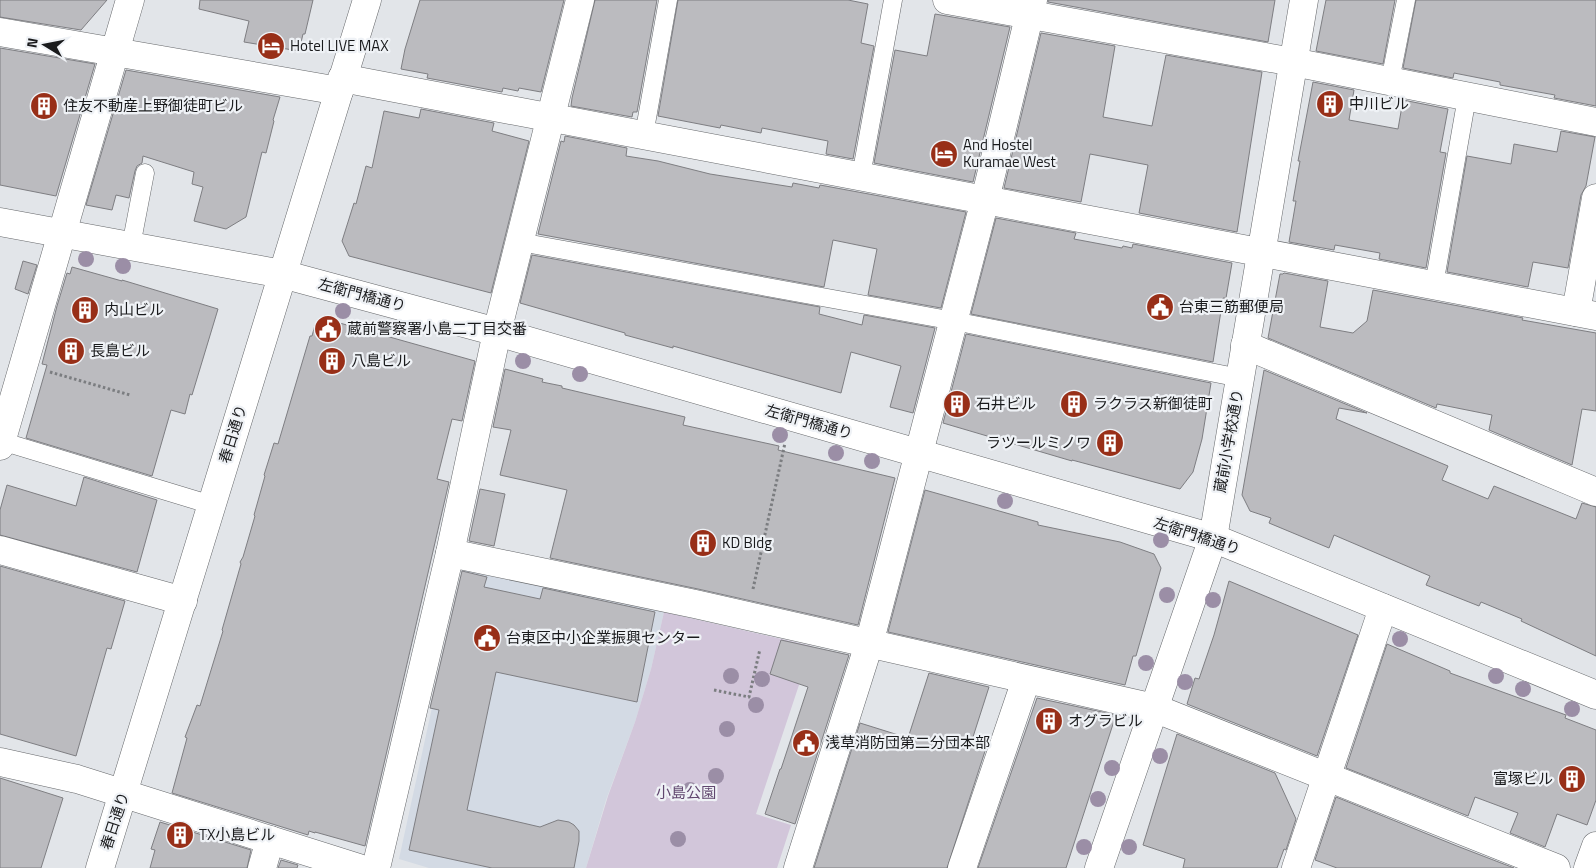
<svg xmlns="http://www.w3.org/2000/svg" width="1596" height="868" viewBox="0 0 1596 868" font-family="'Titillium Web','Noto Sans JP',sans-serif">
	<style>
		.built { fill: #d3dae4 }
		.green { fill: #d2c6da }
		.building { fill: #bbbbbf; stroke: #7e7e82 }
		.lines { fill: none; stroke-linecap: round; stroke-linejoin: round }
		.lane-casing { stroke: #66686b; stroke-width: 19 }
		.street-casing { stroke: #66686b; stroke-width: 29 }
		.secondary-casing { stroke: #66686b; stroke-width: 29 }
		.path { stroke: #7b7d80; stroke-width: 3; stroke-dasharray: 2.5 2.5; stroke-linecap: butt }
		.lane { stroke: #fff; stroke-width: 18 }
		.street { stroke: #fff; stroke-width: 28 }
		.secondary { stroke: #fff; stroke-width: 28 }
		.tree { fill: #9b8ea6 }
		.labels { text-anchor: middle; stroke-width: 4.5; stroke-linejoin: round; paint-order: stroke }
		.poi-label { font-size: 15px; fill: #191a1c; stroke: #eff2f6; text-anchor: start }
		.street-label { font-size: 15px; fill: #191a1c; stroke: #eff2f6 }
		.park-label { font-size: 15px; fill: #61476f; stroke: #eff2f6 }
	</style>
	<rect width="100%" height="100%" fill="#e2e5e9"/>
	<path class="built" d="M462,570L664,612L651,669L635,722L606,800L586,868H429L399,859Z"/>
	<path class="green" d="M664,612L812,646L756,814L791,825L777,868H586L608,796L635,722L651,669Z"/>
	<g class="building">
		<path d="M0,0H107L81,30L0,17Z"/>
		<path d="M200,0H313L305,34H303L299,51L244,42L249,21L199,9Z"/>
		<path d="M420,0H564L541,92L519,88L518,91L503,88L502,92L427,78L428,74L401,69L405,49Z"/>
		<path d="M595,0H657L637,112H633L632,117L571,106L572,98Z"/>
		<path d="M678,0H848L868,4L861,43L874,46L853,159L826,154L828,141L762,128L761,133L721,125L720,128L658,116Z"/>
		<path d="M1048,0H1275L1268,42L1048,2Z"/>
		<path d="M1326,0H1395L1383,64L1316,51Z"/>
		<path d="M1416,0H1596V106L1554,98L1555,95L1500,85V82L1454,73L1453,78L1403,68Z"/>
		<path d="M935,14L1010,27L973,182L874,163L895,50L927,56Z"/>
		<path d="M1041,33L1115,46L1103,117L1152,126L1166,55L1262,72L1237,232L1139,213L1148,165L1090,154L1081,202L1004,188Z"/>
		<path d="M0,48L95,64L56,196L0,185Z"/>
		<path d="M126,70L280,97L273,120L274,121L266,153L262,152L246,217L226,229L194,221L203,187L192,184L194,172L143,156L142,163L137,166L135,171L129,198L116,195L112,210L86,205Z"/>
		<path d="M1313,82L1354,90L1349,120L1398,129L1403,100L1448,109L1440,152L1446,153L1426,268L1379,259L1380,253L1335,245L1334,250L1289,242L1296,201H1293L1300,161H1298Z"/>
		<path d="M421,109L494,123L492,131L529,141L491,293L349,256L342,241L354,203L356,204L366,166L372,168L384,111L419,118Z"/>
		<path d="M1561,131L1595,137L1586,186L1581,195L1568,268L1533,262L1528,287L1447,272L1467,156L1511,164L1514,144L1557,152Z"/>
		<path d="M565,136L627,148L626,156L658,161L710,174L792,187L793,183L819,188L820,185L966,212L941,308L868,295L877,249L833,240L824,287L538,234L561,141L564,142Z"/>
		<path d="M996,218L1076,233L1074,239L1122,248L1123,246L1132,248L1133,244L1232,263L1226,298H1223L1213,362L971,314Z"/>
		<path d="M532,255L820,307L819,314L862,325L864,315L935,328L913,413L890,407L901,366L851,352L841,393L673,346V348L625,335V333L520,303Z"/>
		<path d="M23,261L37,265L28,294L15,289Z"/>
		<path d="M72,267L122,281V280L218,309L192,395L190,394L185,414L171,410L152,476L26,438L47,365L42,364L57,306L67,273L70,274Z"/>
		<path d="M1284,273L1328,281L1320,327L1353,333L1367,321L1373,290L1523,318L1522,320L1596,333V411L1582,409L1572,465L1489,430L1492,415L1437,404L1436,408L1268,338L1280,274H1283Z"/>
		<path d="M329,320L475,361L462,421L452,419L437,479L449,482L365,846L315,832V833L309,831L308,835L172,793L187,738L185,737L197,705L200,706L223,631L222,630L241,564L240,562L243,557L255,516L254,515L265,476L264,475L274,443L278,444L310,336H312L315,325Z"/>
		<path d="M966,334L1211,383L1202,439L1193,472L1180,489L1072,460V461L943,423Z"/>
		<path d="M505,369L543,379L542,382L562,386V388L685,417L683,425L779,446L778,450L895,478L858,625L698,589L550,558L567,490L500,475L511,430L493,427Z"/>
		<path d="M1264,370L1367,413L1339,408L1336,419L1448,466L1442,480L1488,499L1494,486L1576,519L1582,503L1596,507V656L1521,621L1522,619L1481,602L1479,606L1426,585L1430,576L1334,535L1329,548L1269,523L1271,518L1250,511L1242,495Z"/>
		<path d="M84,477L157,500L137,572L0,535V510L7,485L76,506Z"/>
		<path d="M480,489L505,494L494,546L469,541Z"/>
		<path d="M925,490L1038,522V525L1120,542L1154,554L1161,568L1136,656H1133L1125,685L888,632Z"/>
		<path d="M0,566L125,601L111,649L107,648L76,756L0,734Z"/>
		<path d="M462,571L487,577L484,587L540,599L543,588L655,612L637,702L496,672L467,810L540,827L558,820L569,822L574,825L579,831V841L574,868H492L409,850L439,710L430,708Z"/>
		<path d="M1229,581L1358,635L1317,756L1187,704L1195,678L1199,679L1214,635Z"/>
		<path d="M781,640L849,655L795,824L765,814L780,769H781L808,687L770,674Z"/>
		<path d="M1387,644L1450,671V673L1566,715L1565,718L1596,730V800L1587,825L1557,814L1545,847L1510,833L1518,813L1475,797L1468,816L1346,768Z"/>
		<path d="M929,673L989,687L972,740L987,745L947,868H814L860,723L908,738Z"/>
		<path d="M1037,698L1116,715L1066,868H978Z"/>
		<path d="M1177,734L1275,773L1296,819L1286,850L1284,849L1277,868H1183L1185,859L1143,845Z"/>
		<path d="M0,778L63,798L41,868H0Z"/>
		<path d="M1336,797L1457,846L1514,868H1337L1315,860Z"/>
		<path d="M160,822L251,850L247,868H150L155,850L151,849Z"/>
		<path d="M281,860L298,865L297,868H278Z"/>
	</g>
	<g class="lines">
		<g class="lane-casing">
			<g id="lane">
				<path d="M1390,81L1406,0"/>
				<path d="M644,135L668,0"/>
				<path d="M861,176L893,0"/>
				<path d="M520,242L954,321L1240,378"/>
				<path d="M131,246L145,173"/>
				<path d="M1434,285L1467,97"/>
				<path d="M1,441L212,505"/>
			</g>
		</g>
		<g class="street-casing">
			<g id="street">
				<path d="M947,0L1293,62L1596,122"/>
				<path d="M0,32L339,91"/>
				<path d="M342,78L1596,316"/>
				<path d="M1576,312L1596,198"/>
				<path d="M1245,345L1596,492"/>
				<path d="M0,446L130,0"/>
				<path d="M0,550L183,601"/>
				<path d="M450,553L695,604L1154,708L1556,868"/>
				<path d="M0,762L77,779L359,868"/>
				<path d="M262,868L270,840"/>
				<path d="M376,868L450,553L497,332L580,0"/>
				<path d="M798,868L869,644L985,200L1033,0"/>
				<path d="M962,868L1026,680"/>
				<path d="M1296,868L1383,608"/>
				<path d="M1588,868L1596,846"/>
			</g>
		</g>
		<g class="secondary-casing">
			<g id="secondary">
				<path d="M0,222L282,274L497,332L1213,538L1596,695"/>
				<path d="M100,868L367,0"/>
				<path d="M1099,868L1213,538L1304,0"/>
			</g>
		</g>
		<g class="path">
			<path d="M50,372L130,395"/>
			<path d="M753,589L785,443"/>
			<path d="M714,690L749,697L760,649"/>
		</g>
		<use href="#lane" class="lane"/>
		<use href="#street" class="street"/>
		<use href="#secondary" class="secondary"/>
	</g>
	<g class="tree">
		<circle cx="86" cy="259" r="8"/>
		<circle cx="123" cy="266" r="8"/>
		<circle cx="343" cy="311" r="8"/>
		<circle cx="523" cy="361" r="8"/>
		<circle cx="580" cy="374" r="8"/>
		<circle cx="780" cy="435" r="8"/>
		<circle cx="836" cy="453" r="8"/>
		<circle cx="872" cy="461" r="8"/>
		<circle cx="1005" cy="501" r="8"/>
		<circle cx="1161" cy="540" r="8"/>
		<circle cx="1167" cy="595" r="8"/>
		<circle cx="1213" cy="600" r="8"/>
		<circle cx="1400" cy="639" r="8"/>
		<circle cx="1146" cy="663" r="8"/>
		<circle cx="731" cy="676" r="8"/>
		<circle cx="1496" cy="676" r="8"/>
		<circle cx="762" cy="679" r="8"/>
		<circle cx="1185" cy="682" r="8"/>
		<circle cx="1523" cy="689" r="8"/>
		<circle cx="756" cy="705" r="8"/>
		<circle cx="1572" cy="709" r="8"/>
		<circle cx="727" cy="729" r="8"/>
		<circle cx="1160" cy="756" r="8"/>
		<circle cx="1112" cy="768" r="8"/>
		<circle cx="716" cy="776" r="8"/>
		<circle cx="690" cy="790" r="8"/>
		<circle cx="1098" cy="799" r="8"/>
		<circle cx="678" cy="839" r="8"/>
		<circle cx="1084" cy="847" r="8"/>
		<circle cx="1129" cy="847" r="8"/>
	</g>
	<defs>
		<g id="hotel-disc" transform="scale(1.4375)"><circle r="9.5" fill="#982f18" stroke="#eff2f6"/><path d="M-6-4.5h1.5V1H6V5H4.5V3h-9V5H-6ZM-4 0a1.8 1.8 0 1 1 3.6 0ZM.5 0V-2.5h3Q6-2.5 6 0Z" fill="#fff"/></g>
		<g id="building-disc" transform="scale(1.4375)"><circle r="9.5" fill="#982f18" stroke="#eff2f6"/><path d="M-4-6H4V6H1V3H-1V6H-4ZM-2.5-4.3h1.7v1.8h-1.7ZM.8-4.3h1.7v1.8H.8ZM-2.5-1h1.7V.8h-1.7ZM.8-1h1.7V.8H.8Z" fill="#fff"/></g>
		<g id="civic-disc" transform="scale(1.4375)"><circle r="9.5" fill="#982f18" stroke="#eff2f6"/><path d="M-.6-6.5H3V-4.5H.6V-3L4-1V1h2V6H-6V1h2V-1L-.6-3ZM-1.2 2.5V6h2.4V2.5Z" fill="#fff"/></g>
	</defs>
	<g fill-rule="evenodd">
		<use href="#hotel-disc" x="271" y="46"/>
		<use href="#building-disc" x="1330" y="104"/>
		<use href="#building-disc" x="44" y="106"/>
		<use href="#hotel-disc" x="944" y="154"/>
		<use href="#civic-disc" x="1160" y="307"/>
		<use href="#building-disc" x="85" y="310"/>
		<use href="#civic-disc" x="328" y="329"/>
		<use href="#building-disc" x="71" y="351"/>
		<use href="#building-disc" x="332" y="361"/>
		<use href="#building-disc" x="957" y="404"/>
		<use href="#building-disc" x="1074" y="404"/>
		<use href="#building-disc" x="1110" y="443"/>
		<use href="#building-disc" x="703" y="543"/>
		<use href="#civic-disc" x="487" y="638"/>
		<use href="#building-disc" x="1049" y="721"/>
		<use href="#civic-disc" x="806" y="743"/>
		<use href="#building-disc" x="1572" y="779"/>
		<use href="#building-disc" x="180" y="835"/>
	</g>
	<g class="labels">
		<g class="poi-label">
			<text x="290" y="51">Hotel LIVE MAX</text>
			<text x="1349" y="109">中川ビル</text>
			<text x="63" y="111">住友不動産上野御徒町ビル</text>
			<text x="963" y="150">And Hostel<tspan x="963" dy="17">Kuramae West</tspan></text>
			<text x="1179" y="312">台東三筋郵便局</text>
			<text x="104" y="315">内山ビル</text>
			<text x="347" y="334">蔵前警察署小島二丁目交番</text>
			<text x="90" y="356">長島ビル</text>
			<text x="351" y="366">八島ビル</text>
			<text x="976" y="409">石井ビル</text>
			<text x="1093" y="409">ラクラス新御徒町</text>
			<text x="1091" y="448" text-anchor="end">ラツールミノワ</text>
			<text x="722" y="548">KD Bldg</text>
			<text x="506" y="643">台東区中小企業振興センター</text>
			<text x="1068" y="726">オグラビル</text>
			<text x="825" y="748">浅草消防団第二分団本部</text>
			<text x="1553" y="784" text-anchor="end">富塚ビル</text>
			<text x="199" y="840">TX小島ビル</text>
		</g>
		<g class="street-label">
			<text transform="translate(362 295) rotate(15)" y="5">左衛門橋通り</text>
			<text transform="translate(809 422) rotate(16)" y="5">左衛門橋通り</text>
			<text transform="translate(233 434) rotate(-73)" y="5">春日通り</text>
			<text transform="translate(1229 441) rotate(-80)" y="5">蔵前小学校通り</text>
			<text transform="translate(1197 536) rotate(18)" y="5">左衛門橋通り</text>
			<text transform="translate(115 821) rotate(-72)" y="5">春日通り</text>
		</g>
		<g class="park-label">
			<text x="686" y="798">小島公園</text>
		</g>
	</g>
	<g transform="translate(45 45) rotate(280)" stroke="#eff2f6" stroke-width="4" paint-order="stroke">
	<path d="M0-4L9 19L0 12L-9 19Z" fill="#191a1c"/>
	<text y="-8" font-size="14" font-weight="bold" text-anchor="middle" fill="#191a1c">N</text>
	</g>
</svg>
